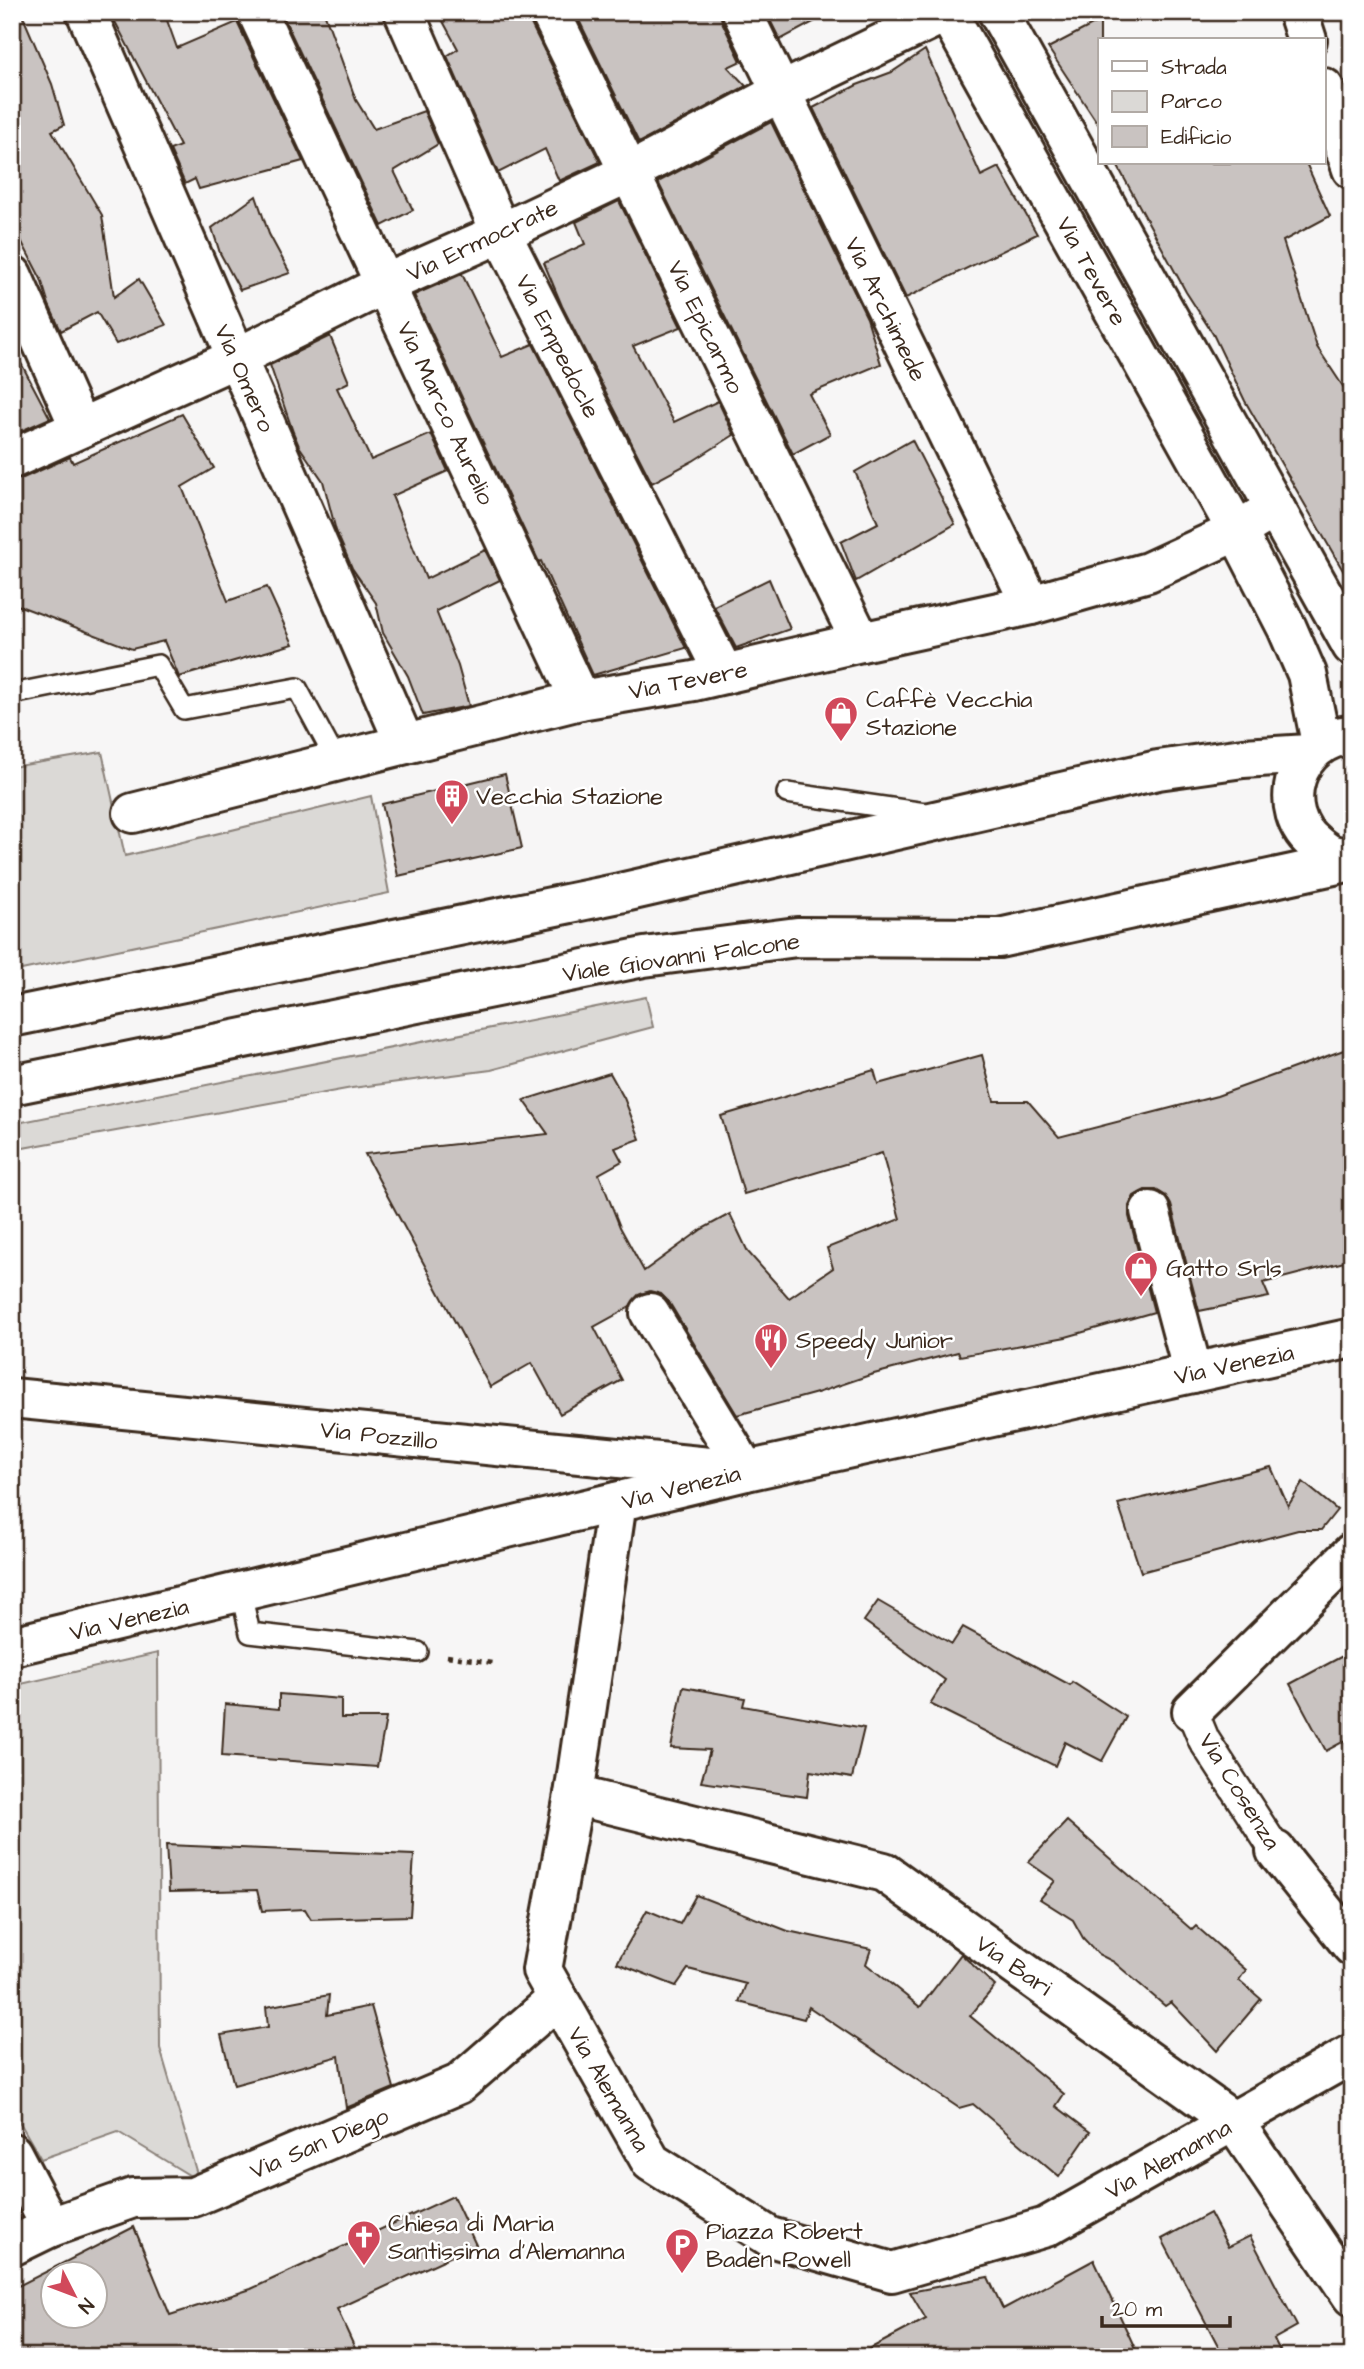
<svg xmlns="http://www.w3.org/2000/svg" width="1364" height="2369" viewBox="0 0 1364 2369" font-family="'Architects Daughter',sans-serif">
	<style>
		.green { fill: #dbd9d6; stroke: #8b827a; stroke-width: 2 }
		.building { fill: #c9c3c1; stroke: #3b2a1e; stroke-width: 2; fill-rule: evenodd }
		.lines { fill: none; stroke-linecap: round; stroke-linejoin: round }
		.service-casing { stroke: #3b2a1e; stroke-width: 24 }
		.pedestrian-casing { stroke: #3b2a1e; stroke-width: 35 }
		.minor-casing { stroke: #3b2a1e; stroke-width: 44 }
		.tertiary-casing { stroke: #3b2a1e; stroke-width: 44 }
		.primary-casing { stroke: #3b2a1e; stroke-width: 44 }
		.path { stroke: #3b2a1e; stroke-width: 4.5; stroke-dasharray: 5 5; stroke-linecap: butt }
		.service { stroke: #fff; stroke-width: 19 }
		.pedestrian { stroke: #fff; stroke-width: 30 }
		.minor { stroke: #fff; stroke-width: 38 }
		.tertiary { stroke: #fff; stroke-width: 38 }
		.primary { stroke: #fff; stroke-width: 38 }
		.labels { text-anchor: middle; stroke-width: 5; stroke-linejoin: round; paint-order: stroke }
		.street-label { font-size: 24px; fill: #3b2a1e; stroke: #fff }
		.poi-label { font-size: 24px; fill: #3b2a1e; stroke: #fff; text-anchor: start }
	</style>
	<rect width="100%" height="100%" fill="#f7f6f6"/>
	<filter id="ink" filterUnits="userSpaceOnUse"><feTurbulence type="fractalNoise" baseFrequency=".0143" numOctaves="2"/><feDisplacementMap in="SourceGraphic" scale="14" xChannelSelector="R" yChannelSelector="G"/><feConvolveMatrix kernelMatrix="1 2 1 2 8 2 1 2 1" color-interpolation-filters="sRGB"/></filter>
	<g filter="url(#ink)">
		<g class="green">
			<path d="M102,752L125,856L371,796L389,893L12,972V767Z"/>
			<path d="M646,997L653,1027L491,1070L352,1088L12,1150V1124Z"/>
			<path d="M158,1653L160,2048L199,2181L118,2132L41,2159L12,2109V1686Z"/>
		</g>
		<g class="building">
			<path d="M12,12H21L52,84L64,125L52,131L102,215L114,297L139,279L166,325L116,344L97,312L61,331L49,305L41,279L12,223Z"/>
			<path d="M110,12H164L177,48L237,22L303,161L199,189L195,179L185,184L170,150L180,146Z"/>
			<path d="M281,12H324L356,100L374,129L424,111L438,144L394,171L413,210L382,226Z"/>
			<path d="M438,12H528L530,22L600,162L559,181L545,149L498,173L447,56L458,49Z"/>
			<path d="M575,12H720L722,22L741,61L728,67L746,86L639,143Z"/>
			<path d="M766,12H832L780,40Z"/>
			<path d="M1100,21V127L1048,48Z"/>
			<path d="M925,50L981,176L999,167L1037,234L906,298L813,108L857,85L892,72Z"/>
			<path d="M771,122L867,318L881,364L809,394L830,434L793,454L658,182Z"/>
			<path d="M1116,163H1306L1330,216L1283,241L1317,347L1352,400V586L1245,401L1213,334L1186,292Z"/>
			<path d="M256,196L269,234L290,273L240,290L220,253L212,228Z"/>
			<path d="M619,201L681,327L633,346L674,422L718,401L734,435L693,461L652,483L562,306L544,263L585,244L576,222Z"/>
			<path d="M462,274L502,357L533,344L686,648L593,675L541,561L539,562L414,295Z"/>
			<path d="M330,336L349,382L337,388L371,460L431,434L448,471L392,496L426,579L485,550L500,580L436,611L458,666L469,706L423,715L408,676L383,633L376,603L352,568L336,531L323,481L299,446L293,432L270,365Z"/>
			<path d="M12,346L50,418L12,435Z"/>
			<path d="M182,414L214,468L182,487L228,601L267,587L293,644L179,677L164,641L132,649L12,603V480L21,479L70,457L73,463Z"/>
			<path d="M912,440L955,524L856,581L841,542L878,523L855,472Z"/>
			<path d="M769,579L790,629L736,648L714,606Z"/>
			<path d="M505,774L522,848L398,876L382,804Z"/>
			<path d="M1352,1047V1260L1263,1283L1269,1297L1199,1311L1171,1205L1166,1196L1156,1190H1145L1134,1196L1129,1206V1216L1154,1312L1066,1337L960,1356L958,1352L870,1375L817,1393L737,1415L669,1302L661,1294L650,1291L638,1295L630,1307L594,1327L622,1380L560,1414L532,1363L490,1387L365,1154L548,1134L524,1100L610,1073L624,1098L640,1139L615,1148L622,1161L599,1174L620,1227L644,1271L702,1229L730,1214L748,1252L789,1298L833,1268L827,1248L900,1219L882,1153L744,1194L721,1116L874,1070L878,1084L982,1055L994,1101H1028L1059,1137L1217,1096Z"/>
			<path d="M1271,1467L1288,1506L1303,1482L1337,1510L1321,1530H1298L1141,1572L1118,1504Z"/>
			<path d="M878,1601L952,1644L963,1627L1070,1685L1072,1682L1126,1717L1102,1761L1065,1742L1055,1766L930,1704L945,1680L864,1621Z"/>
			<path d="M1352,1651V1737L1326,1751L1290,1684Z"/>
			<path d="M683,1687L745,1698L743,1706L864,1728L852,1778L810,1771L807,1797L701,1782L710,1750L671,1748Z"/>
			<path d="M279,1694L341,1699V1718H386L377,1767L222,1756L225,1704L279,1709Z"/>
			<path d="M1067,1821L1192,1930L1196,1926L1246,1970L1239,1980L1261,1999L1217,2051L1171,2002L1165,2006L1114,1962L1098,1954L1083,1938L1073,1920L1040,1899L1055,1881L1028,1862Z"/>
			<path d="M166,1845L414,1855L410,1916L311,1919L305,1909L262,1911L257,1890L169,1892Z"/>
			<path d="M696,1895L788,1931L871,1949L866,1964L920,2007L961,1954L995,1986L970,2016L1064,2094L1056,2106L1090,2132L1059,2177L973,2104L959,2108L809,2007L804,2019L739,2002L746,1984L688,1969L676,1986L617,1963L647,1910L680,1924Z"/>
			<path d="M329,1995L327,2015L371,2006L394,2088L346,2108L339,2056L234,2085L221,2035L268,2027L266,2007Z"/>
			<path d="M453,2196L476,2245L337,2309L359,2357H12V2289L134,2227L170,2315L251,2289ZM52,2274H94V2316H52Z"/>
			<path d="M1210,2213L1228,2247L1250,2236L1297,2326L1274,2339L1283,2357H1224L1162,2239Z"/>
			<path d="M1094,2260L1139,2357H854L926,2319L910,2292L988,2277L1003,2309Z"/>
		</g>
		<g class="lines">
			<g class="service-casing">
				<g id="service">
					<path d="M12,694L158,665L184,709L297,688L337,762"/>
					<path d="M787,793L925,813"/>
					<path d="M241,1593L250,1633L418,1652"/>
				</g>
			</g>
			<g class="pedestrian-casing">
				<path id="pedestrian" d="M1192,1711L1204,1740L1276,1851"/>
			</g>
			<g class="minor-casing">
				<g id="minor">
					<path d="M86,12L405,744"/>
					<path d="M257,12L580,700"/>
					<path d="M404,12L501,233L724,674"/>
					<path d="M550,12L861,642"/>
					<path d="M742,12L1031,605"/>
					<path d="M1298,12L1307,40"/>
					<path d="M1324,88L1352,169"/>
					<path d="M12,275L80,428"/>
					<path d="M12,459L236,358L385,284L501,233L630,172L781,92L947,12"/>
					<path d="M133,813L580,700L694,681L861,642L1031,605L1148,572L1237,531L1275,508"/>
					<path d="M1150,1211L1193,1373"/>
					<path d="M650,1313L746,1471"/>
					<path d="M12,1398L740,1470"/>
					<path d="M617,1502L574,1795L542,1970L651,2162L770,2237L892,2272L1046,2227L1352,2054"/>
					<path d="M1192,1711L1352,1553"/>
					<path d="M574,1795L884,1872L1234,2122L1352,2296"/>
					<path d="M1276,1851L1352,1946"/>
					<path d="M12,2153L51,2227"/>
					<path d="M12,2246L51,2227L133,2198L193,2197L459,2084L558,1998"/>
				</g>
			</g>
			<g class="tertiary-casing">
				<g id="tertiary">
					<path d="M947,12L1237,531L1287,628L1307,674L1321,743"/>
					<path d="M998,12L1352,646"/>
					<path d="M1352,735C1295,737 1272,811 1317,845C1321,848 1326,852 1330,854C1337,857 1345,857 1352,858"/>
					<path d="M12,1017L620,893L1158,770L1243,758L1309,754"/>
					<path d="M12,1085L644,957L797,937L999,938L1352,861"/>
				</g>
			</g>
			<g class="primary-casing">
				<path id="primary" d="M12,1646L746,1471L1352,1338"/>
			</g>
			<path class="path" d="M447,1656L492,1663"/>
			<use href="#service" class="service"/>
			<use href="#pedestrian" class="pedestrian"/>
			<use href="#minor" class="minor"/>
			<use href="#tertiary" class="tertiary"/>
			<use href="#primary" class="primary"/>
		</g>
	</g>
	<defs>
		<g id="shop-pin" transform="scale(1.75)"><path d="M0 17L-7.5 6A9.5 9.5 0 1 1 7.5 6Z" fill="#d1495b" stroke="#fff"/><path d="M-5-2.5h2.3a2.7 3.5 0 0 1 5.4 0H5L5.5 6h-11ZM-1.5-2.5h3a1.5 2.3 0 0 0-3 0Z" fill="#fff"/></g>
		<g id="building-pin" transform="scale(1.75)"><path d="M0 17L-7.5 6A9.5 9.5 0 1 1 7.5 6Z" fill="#d1495b" stroke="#fff"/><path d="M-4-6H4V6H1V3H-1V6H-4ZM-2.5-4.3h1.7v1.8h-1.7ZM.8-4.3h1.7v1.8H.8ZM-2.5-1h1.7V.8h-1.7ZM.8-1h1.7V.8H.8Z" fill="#fff"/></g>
		<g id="restaurant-pin" transform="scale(1.75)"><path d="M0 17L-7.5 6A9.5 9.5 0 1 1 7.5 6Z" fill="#d1495b" stroke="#fff"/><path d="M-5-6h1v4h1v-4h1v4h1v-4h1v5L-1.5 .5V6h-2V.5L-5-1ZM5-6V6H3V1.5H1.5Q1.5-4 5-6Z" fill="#fff"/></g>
		<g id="church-pin" transform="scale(1.75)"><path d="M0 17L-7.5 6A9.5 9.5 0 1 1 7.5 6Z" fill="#d1495b" stroke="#fff"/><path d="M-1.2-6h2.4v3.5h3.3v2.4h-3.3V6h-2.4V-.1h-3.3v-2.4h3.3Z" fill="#fff"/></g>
		<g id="parking-pin" transform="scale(1.75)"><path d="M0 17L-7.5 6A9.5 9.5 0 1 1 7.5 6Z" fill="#d1495b" stroke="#fff"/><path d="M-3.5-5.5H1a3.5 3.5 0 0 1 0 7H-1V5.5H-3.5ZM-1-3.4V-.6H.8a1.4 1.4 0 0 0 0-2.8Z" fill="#fff"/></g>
	</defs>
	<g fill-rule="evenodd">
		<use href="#shop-pin" x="841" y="713"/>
		<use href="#building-pin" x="452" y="796"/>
		<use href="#shop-pin" x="1141" y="1268"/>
		<use href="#restaurant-pin" x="771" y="1340"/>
		<use href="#church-pin" x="364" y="2237"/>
		<use href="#parking-pin" x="682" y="2245"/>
	</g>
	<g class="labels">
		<g class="street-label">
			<text transform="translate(482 240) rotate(-25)" y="8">Via Ermocrate</text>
			<text transform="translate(1092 271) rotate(61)" y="8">Via Tevere</text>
			<text transform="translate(886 309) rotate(64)" y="8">Via Archimede</text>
			<text transform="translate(706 327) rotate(64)" y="8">Via Epicarmo</text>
			<text transform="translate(558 346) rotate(63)" y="8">Via Empedocle</text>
			<text transform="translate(245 378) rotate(66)" y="8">Via Omero</text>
			<text transform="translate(446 413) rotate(65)" y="8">Via Marco Aurelio</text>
			<text transform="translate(688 680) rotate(-11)" y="8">Via Tevere</text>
			<text transform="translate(681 957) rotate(-8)" y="8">Viale Giovanni Falcone</text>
			<text transform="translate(1234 1364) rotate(-12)" y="8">Via Venezia</text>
			<text transform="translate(379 1435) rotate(6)" y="8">Via Pozzillo</text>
			<text transform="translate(681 1487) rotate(-14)" y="8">Via Venezia</text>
			<text transform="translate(129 1619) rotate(-13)" y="8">Via Venezia</text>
			<text transform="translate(1240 1791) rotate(58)" y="8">Via Cosenza</text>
			<text transform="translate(1014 1965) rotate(35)" y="8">Via Bari</text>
			<text transform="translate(609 2089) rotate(60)" y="8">Via Alemanna</text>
			<text transform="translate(319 2143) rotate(-23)" y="8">Via San Diego</text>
			<text transform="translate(1168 2159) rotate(-29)" y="8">Via Alemanna</text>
		</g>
		<g class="poi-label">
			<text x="866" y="707">Caffè Vecchia<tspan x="866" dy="28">Stazione</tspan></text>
			<text x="476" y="804">Vecchia Stazione</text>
			<text x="1166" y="1276">Gatto Srls</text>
			<text x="796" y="1348">Speedy Junior</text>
			<text x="388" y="2231">Chiesa di Maria<tspan x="388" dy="28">Santissima d'Alemanna</tspan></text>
			<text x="706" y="2239">Piazza Robert<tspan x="706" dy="28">Baden Powell</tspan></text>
		</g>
	</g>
	<rect width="1364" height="2369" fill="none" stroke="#fff" stroke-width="42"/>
	<rect x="21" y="21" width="1322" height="2327" fill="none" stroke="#3b2a1e" stroke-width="2.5" filter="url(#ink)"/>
	<rect x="1098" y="38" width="228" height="126" fill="#ffffff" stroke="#b1aaa5" stroke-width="2"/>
	<rect x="1112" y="61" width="35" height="10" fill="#ffffff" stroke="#b1aaa5" stroke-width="2"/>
	<text x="1161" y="74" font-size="21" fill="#3b2a1e">Strada</text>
	<rect x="1112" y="91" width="35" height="21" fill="#dbd9d6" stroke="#b1aaa5" stroke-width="2"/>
	<text x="1161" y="108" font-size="21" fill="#3b2a1e">Parco</text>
	<rect x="1112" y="126" width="35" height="21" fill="#c9c3c1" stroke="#b1aaa5" stroke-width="2"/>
	<text x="1161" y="144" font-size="21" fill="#3b2a1e">Edificio</text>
	<g transform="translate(74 2295) rotate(132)"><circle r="33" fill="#ffffff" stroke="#b1aaa5" stroke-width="2"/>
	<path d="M0-5L12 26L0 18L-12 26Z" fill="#d1495b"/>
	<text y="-10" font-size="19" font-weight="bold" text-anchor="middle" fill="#3b2a1e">N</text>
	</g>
	<path d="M1102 2316v10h128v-10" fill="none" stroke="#3b2a1e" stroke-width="3.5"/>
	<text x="1112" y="2316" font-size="21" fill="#3b2a1e" stroke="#ffffff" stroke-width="5" paint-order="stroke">20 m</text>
</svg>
